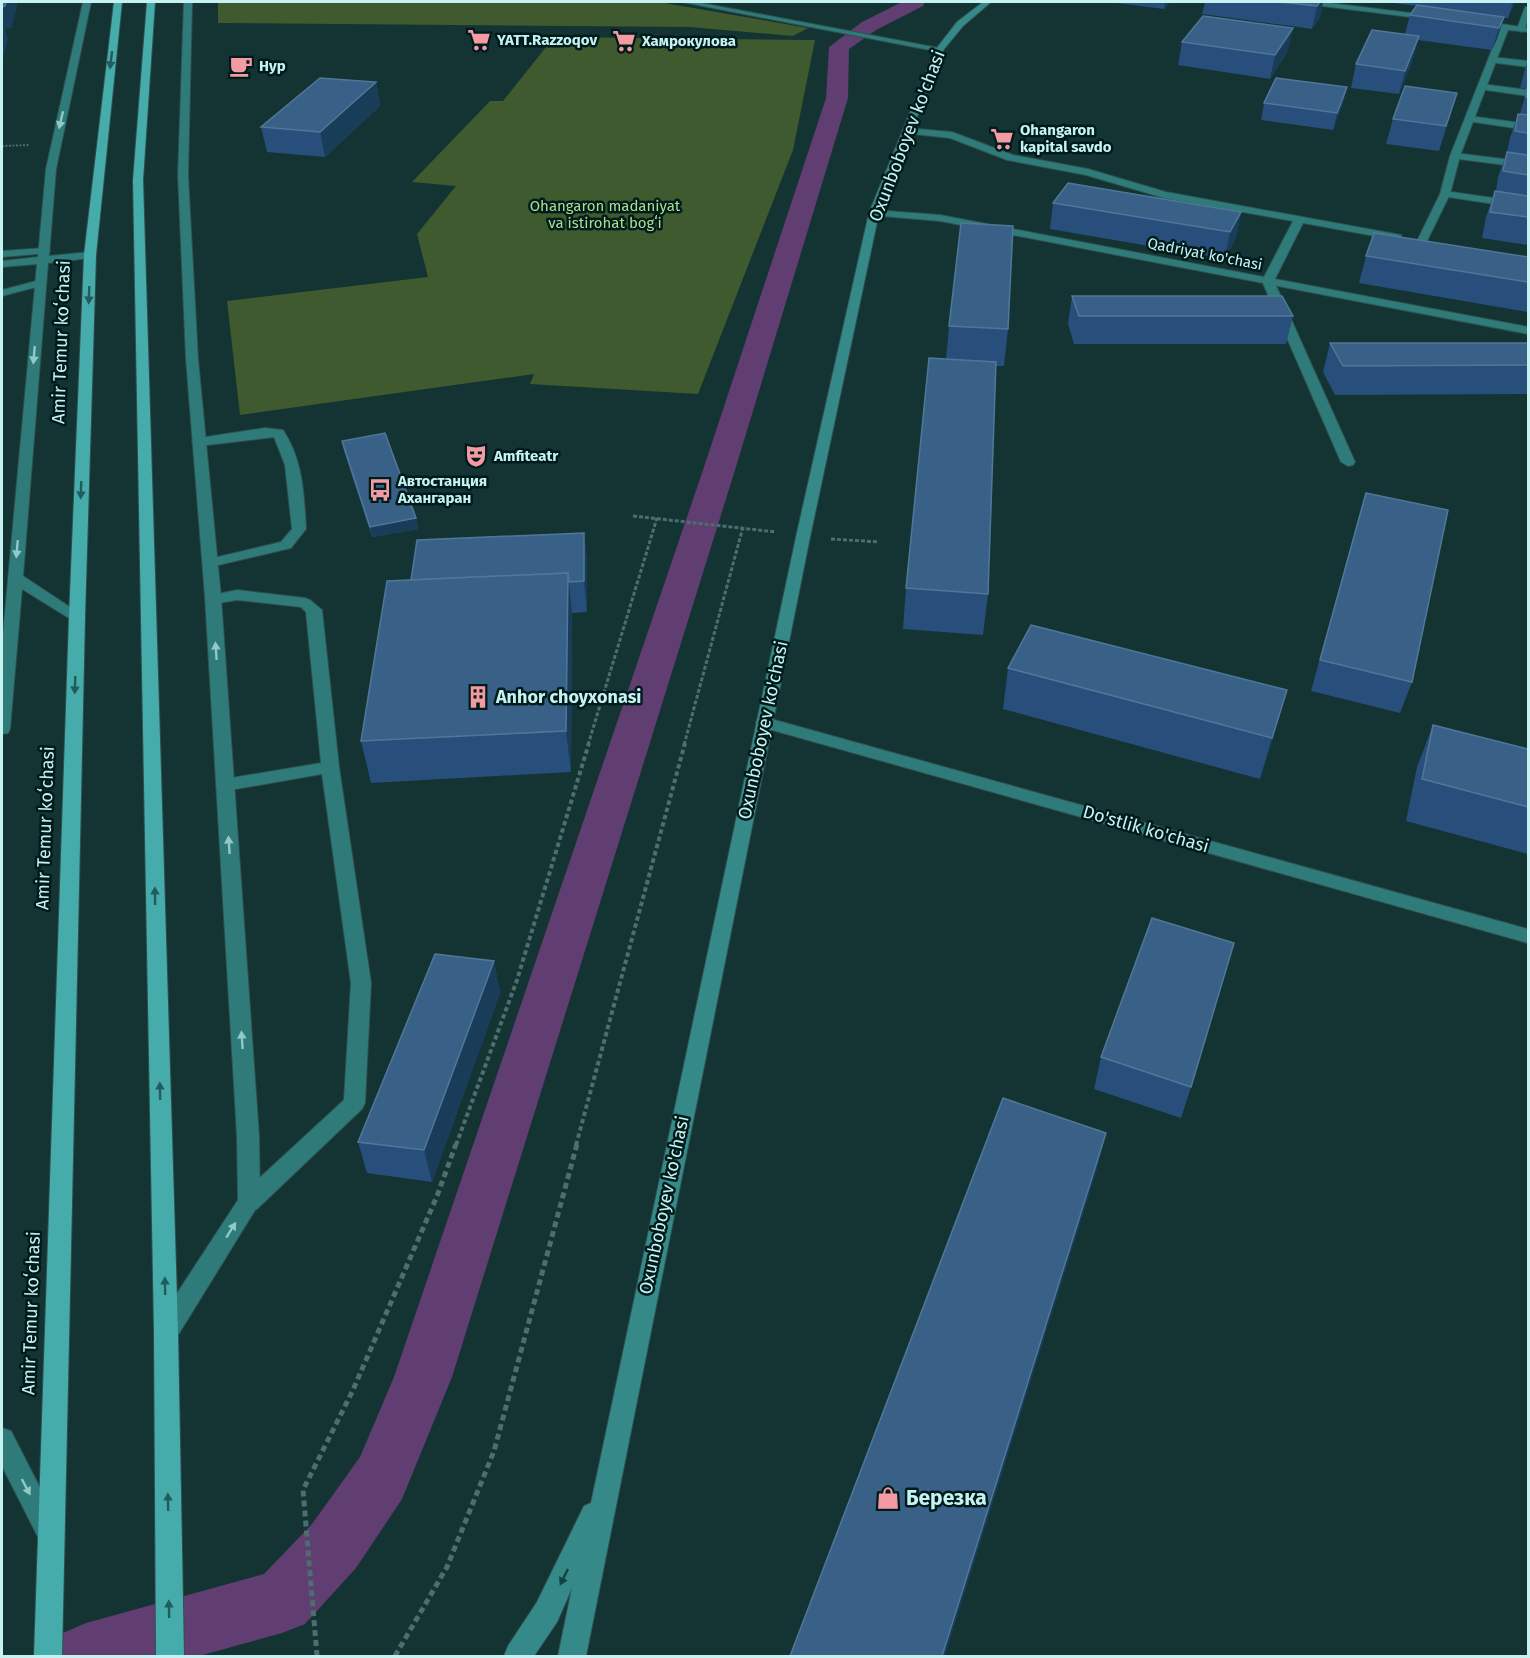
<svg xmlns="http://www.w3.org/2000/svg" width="1530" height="1658" viewBox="0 0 1530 1658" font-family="'Fira Sans',sans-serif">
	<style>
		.green { fill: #3f5a2e }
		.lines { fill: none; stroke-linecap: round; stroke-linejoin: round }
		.canal { fill: #613e71; fill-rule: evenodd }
		.lane-casing { stroke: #304f4f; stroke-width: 2 }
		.street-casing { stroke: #304f4f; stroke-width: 2 }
		.secondary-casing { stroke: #304f4f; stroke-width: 2 }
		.highway-casing { stroke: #304f4f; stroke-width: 2 }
		.path-far3 { stroke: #4b6f6e; stroke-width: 2; stroke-dasharray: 2 1.5; stroke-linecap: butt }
		.path-far2 { stroke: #4b6f6e; stroke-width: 3; stroke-dasharray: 4 2; stroke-linecap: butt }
		.path-far1 { stroke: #4b6f6e; stroke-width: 4; stroke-dasharray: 4.5 3; stroke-linecap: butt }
		.path { stroke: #4b6f6e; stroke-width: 5; stroke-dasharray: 6 4; stroke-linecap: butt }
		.lane { fill: #2e7b7a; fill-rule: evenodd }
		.street { fill: #2e7b7a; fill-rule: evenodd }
		.secondary { fill: #358a89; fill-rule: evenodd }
		.highway { fill: #46acab; fill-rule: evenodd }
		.wall { fill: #284f7b }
		.shaded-wall { fill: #193d59 }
		.building { fill: #396188; stroke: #4f7898; stroke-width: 1.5 }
		.oneway { fill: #205c5c }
		.oneway2 { fill: #91c9c8 }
		.oneway3 { fill: #134242 }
		.labels { text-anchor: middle; stroke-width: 5; stroke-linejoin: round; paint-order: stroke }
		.far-poi-label { font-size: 15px; font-weight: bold; fill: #c6f3f2; stroke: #001b1b; text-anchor: start }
		.far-park-label { font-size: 15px; fill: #acdf8d; stroke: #001b1b }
		.far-street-label { font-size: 15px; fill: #c6f3f2; stroke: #001b1b }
		.street-label { font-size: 18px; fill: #c6f3f2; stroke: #001b1b }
		.poi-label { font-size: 18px; font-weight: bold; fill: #c6f3f2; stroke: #001b1b; text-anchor: start }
		.near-poi-label { font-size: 21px; font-weight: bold; fill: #c6f3f2; stroke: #001b1b; text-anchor: start }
	</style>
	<rect width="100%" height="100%" fill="#143333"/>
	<g class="green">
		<path d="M218,2H659L808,28L793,36L690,27L218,23Z"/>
		<path d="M554,37L815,40L793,150L698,394L530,384L534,374L240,415L227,301L428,277L417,234L456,186L412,182L490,101H503Z"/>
	</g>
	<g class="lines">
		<path class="canal" d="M902,2H925L923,6L876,30L849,49L848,98L735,470L452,1377L402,1499L356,1568L305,1624L282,1633L199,1656H54L63,1633L86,1623L264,1574L312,1524L360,1457L394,1377L703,470L826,98L829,47L862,22Z"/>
		<g class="lane-casing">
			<g id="lane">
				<path d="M1525,7H1528V19L1525,29L1521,32L1517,29Z"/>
				<path d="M1492,57L1528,61V67L1489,62V58Z"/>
				<path d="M1482,84L1528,90V96L1479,89V85Z"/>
				<path d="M1470,116L1528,124V130L1467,121V117Z"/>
				<path d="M1455,153L1528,162V168L1451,158L1450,156Z"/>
				<path d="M1445,191L1528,203V209L1441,196V192Z"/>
				<path d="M44,248L50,251L48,253L2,257V251Z"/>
				<path d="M1268,278L1274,281L1355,462L1353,465L1348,466L1341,462L1262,281Z"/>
				<path d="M40,280L46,283L44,285L2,296V290Z"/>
				<path d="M265,428L283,430C303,460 304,494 306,529L291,548L210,567L205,566L203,563L205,560L281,542L292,529L285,465L274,437L199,446L192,442L199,438Z"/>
				<path d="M237,590L305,598L310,600L322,610L339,767L371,983L365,1103L362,1109L257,1209L249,1212L241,1209L238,1202L241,1195L344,1100L351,983L322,774L225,791L219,789L216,785L219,781L225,779L321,763L306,612L301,607L237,600L213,604L205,599L208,596Z"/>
			</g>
		</g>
		<g class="street-casing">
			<g id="street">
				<path d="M83,2H91L56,169L49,256L90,252L96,255L90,258L48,263L23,576L85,617L77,622L72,620L22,589L10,729L8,733L2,734V645L37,264L2,267V261L38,257L46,169Z"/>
				<path d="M184,2H192L188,175L198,359L221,597L259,1136L260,1202L175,1340L166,1343L157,1340L154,1332L157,1324L238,1200L237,1136L205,597L186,359L178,175Z"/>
				<path d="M682,2H696L944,49L940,52Z"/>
				<path d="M1302,2H1322L1435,16L1439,18L1435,20L1306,4Z"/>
				<path d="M1495,23L1528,28V32L1508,30L1460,156L1450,194L1427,241L1426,243H1418L1417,241L1440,194L1450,156L1500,29L1492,28V24Z"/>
				<path d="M907,128L952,132L1013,155L1088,169L1166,192L1401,235V239L1397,240L1303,223L1275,279L1528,327V334L940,221L870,215L869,213L874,210L940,215L1264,277L1293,221L1164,198L1086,175L1007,160L950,138L904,133L902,131Z"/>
				<path d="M764,717L1528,929V943L758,726L756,722L758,718Z"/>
				<path d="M2,1428L11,1431L58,1523L62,1532L58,1541L49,1545L40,1541L2,1466Z"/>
			</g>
		</g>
		<g class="secondary-casing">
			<path id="secondary" d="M983,2H991L963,26L944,49L879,213L810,537L586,1656H558L572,1588L557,1622L534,1656H504L508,1646L537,1602L584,1506L591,1503L796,537L869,213L936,49L957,22Z"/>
		</g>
		<g class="highway-casing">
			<g id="highway">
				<path d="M114,2H122L96,255L85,617L62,1656H34L69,617L84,255Z"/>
				<path d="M147,2H155L143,180L178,1332L184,1656H156L154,1332L133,180Z"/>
			</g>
		</g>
		<path class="path-far3" d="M2,146L30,145"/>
		<g class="path-far2">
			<path d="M633,516L776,532"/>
			<path d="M831,539L879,542"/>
			<path d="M588,745L657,518"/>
			<path d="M684,745L743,527"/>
		</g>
		<g class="path-far1">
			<path d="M456,1145L517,980L589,743"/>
			<path d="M576,1145L685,743"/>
		</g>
		<g class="path">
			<path d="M317,1656L303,1490L353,1390L437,1196L456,1144"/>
			<path d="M395,1656L447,1567L494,1451L577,1144"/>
		</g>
		<use href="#lane" class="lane"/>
		<use href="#street" class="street"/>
		<use href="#secondary" class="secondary"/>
		<use href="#highway" class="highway"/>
	</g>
	<g class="wall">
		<path d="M1109,2H1170L1164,9Z"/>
		<path d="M1205,2H1323L1320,17L1312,29L1202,14Z"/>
		<path d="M1386,2H1515L1508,18H1504L1497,39L1492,50L1418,40L1413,59L1399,94L1351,88L1356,64L1405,34L1410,15L1416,6Z"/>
		<path d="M1182,42L1288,51L1270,79L1178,65Z"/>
		<path d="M1528,58V245L1482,238L1486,217L1495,191H1496L1498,177L1507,152L1510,138L1518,114H1520L1527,89L1520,88Z"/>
		<path d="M376,82L380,106L325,157L267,152L261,127Z"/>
		<path d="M1347,87L1343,103L1333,130L1261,120L1264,103Z"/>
		<path d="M1457,93L1439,151L1386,144L1393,119Z"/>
		<path d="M1053,203L1241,212L1236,238L1225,259L1050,229Z"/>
		<path d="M1366,256L1528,257V312L1359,283Z"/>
		<path d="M1072,296L1293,316L1286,344H1074L1068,324Z"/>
		<path d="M949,326L1008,329L1004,366H996L988,594L983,635L903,629L906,588L946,359Z"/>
		<path d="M1330,343H1528V394L1335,395L1323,372Z"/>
		<path d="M342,441L416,518L418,529L372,537L344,451Z"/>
		<path d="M1366,493L1412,682L1400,713L1311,691L1357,523Z"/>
		<path d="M584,533L587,564V612L572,613L571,772L371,783L361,741L411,580Z"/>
		<path d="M1008,668L1287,690L1260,779L1003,709Z"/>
		<path d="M1433,725L1528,749V854L1406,821L1417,767Z"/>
		<path d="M494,961L500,993L432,1182L367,1173L358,1142Z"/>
		<path d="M1101,1057L1191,1087L1181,1118L1094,1089Z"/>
	</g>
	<g class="shaded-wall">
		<path d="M6,2H18L12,28L5,29L8,38L2,64V7Z"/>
		<path d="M1165,2H1170L1164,9Z"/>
		<path d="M1320,2H1323L1320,17L1312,29L1317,6Z"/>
		<path d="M1513,2H1515L1508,18Z"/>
		<path d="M1504,17L1497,39L1492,50L1499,28Z"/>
		<path d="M1293,28L1288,51L1270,79L1275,55Z"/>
		<path d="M1419,36L1413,59L1399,94L1405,71Z"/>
		<path d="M376,82L380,106L325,157L320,132Z"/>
		<path d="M1347,87L1343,103L1333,130L1337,113Z"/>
		<path d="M1241,212L1236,238L1225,259L1230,232Z"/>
		<path d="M416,518L418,529L372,537L370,527Z"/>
		<path d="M584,533L587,564V612L584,581Z"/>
		<path d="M568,573L572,613L571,772L566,731Z"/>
		<path d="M1287,690L1275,732L1260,779L1272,738Z"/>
		<path d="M494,961L500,993L432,1182L424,1150Z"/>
		<path d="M1106,1133L1096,1173L945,1656H942Z"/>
	</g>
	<g class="building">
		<path d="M2,2H6L5,6L2,7Z"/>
		<path d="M1280,2H1320L1317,6Z"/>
		<path d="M1417,5L1504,17L1499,28L1410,15Z"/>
		<path d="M1203,16L1293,28L1275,55L1182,42Z"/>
		<path d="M1372,30L1419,36L1405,71L1356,64Z"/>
		<path d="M320,78L376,82L320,132L261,127Z"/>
		<path d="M1276,78L1347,87L1337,113L1264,103Z"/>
		<path d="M1528,84V97H1526Z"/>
		<path d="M1405,86L1457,93L1446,126L1393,119Z"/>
		<path d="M1518,114L1528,115V133L1515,131Z"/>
		<path d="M1507,152L1528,155V175L1503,171Z"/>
		<path d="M1068,183L1241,212L1230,232L1053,203Z"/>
		<path d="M1495,191L1528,196V217L1490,212Z"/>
		<path d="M961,223L1013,226L1008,329L949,326Z"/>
		<path d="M1374,233L1528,257V282L1366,256Z"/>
		<path d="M1072,296H1282L1293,316H1079Z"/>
		<path d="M1330,343H1528V365L1343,366Z"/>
		<path d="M929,358L996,362L988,594L906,588Z"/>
		<path d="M385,433L416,518L370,527L342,441Z"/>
		<path d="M1366,493L1448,510L1412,682L1320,660Z"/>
		<path d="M584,533V581L569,582L568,573L411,580L417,540Z"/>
		<path d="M568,573L566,731L361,741L387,581Z"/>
		<path d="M1031,625L1287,690L1272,738L1008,668Z"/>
		<path d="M1433,725L1528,749V807L1422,779Z"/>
		<path d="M1152,918L1234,943L1191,1087L1101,1057Z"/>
		<path d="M435,954L494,961L424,1150L358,1142Z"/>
		<path d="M1003,1098L1106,1133L942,1656H790Z"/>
	</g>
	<defs><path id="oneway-solid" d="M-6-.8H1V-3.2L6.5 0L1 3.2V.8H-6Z" transform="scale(1.5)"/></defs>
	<g class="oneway">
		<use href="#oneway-solid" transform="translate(111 60) rotate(97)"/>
		<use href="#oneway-solid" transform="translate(89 295) rotate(92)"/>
		<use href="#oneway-solid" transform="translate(81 490) rotate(92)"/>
		<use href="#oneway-solid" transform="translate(75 685) rotate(92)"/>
		<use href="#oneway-solid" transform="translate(155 896) rotate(-91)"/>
		<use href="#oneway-solid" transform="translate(160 1091) rotate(-91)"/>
		<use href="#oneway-solid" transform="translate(165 1286) rotate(-91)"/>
		<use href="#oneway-solid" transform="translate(168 1502) rotate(-91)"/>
		<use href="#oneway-solid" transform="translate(169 1609) rotate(-91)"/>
	</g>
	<g class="oneway2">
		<use href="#oneway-solid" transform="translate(61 120) rotate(103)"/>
		<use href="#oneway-solid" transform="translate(34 355) rotate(95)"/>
		<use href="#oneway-solid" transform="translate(17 549) rotate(95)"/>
		<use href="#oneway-solid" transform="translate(216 651) rotate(-94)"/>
		<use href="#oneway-solid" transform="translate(229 845) rotate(-94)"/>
		<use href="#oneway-solid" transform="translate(242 1040) rotate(-94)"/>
		<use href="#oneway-solid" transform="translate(231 1230) rotate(-58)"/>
		<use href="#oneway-solid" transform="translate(26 1487) rotate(62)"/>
	</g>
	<use class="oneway3" href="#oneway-solid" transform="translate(564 1577) rotate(116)"/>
	<defs>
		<g id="supermarket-bare" transform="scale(1.8)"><path d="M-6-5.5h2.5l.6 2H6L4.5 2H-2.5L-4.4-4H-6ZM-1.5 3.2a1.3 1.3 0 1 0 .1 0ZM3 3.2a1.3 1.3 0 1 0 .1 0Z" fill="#f49aa2" stroke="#001b1b" stroke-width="2.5" paint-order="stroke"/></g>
		<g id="cafe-bare" transform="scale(1.8)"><path d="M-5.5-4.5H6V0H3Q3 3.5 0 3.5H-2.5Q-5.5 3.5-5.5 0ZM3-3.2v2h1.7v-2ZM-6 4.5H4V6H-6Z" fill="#f49aa2" stroke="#001b1b" stroke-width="2.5" paint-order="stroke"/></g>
		<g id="theatre-bare" transform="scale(1.8)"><path d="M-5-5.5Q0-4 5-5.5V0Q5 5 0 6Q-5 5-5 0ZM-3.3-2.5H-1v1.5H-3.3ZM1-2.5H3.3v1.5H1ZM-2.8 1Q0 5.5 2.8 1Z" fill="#f49aa2" stroke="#001b1b" stroke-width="2.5" paint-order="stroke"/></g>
		<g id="bus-bare" transform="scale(1.8)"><path d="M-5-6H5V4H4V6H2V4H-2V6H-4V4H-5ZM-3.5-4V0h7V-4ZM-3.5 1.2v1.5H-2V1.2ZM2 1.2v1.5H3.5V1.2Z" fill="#f49aa2" stroke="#001b1b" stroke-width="2.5" paint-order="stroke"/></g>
		<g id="building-bare" transform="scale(1.8)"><path d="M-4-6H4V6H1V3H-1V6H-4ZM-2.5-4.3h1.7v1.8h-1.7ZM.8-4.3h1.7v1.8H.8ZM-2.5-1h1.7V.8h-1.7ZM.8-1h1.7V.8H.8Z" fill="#f49aa2" stroke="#001b1b" stroke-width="2.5" paint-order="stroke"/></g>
		<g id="shop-bare" transform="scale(1.8)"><path d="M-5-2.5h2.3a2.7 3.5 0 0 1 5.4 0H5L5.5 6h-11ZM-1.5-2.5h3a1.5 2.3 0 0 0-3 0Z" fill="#f49aa2" stroke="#001b1b" stroke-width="2.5" paint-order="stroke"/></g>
	</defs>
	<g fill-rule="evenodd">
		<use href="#supermarket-bare" x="479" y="40"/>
		<use href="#supermarket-bare" x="624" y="41"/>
		<use href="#cafe-bare" x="241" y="66"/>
		<use href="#supermarket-bare" x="1002" y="139"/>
		<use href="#theatre-bare" x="476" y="456"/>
		<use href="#bus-bare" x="380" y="490"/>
		<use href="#building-bare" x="478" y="697"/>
		<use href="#shop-bare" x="888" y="1498"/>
	</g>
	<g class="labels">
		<g class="far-poi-label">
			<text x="497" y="45">YATT.Razzoqov</text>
			<text x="642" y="46">Хамрокулова</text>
			<text x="259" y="71">Нур</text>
			<text x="1020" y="135">Ohangaron<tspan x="1020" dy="17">kapital savdo</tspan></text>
			<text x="494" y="461">Amfiteatr</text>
			<text x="398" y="486">Автостанция<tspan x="398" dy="17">Ахангаран</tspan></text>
		</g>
		<g class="far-park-label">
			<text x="605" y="211">Ohangaron madaniyat<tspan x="605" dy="17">va istirohat bogʻi</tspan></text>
		</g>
		<g class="far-street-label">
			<text transform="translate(1205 254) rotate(11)" y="5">Qadriyat ko'chasi</text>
		</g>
		<g class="street-label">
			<text transform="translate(907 136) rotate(-69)" y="6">Oxunboboyev ko'chasi</text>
			<text transform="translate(61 342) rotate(-88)" y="6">Amir Temur koʻchasi</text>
			<text transform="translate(763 730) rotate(-78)" y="6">Oxunboboyev ko'chasi</text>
			<text transform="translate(45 828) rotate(-88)" y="6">Amir Temur koʻchasi</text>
			<text transform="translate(1146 829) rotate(16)" y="6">Do'stlik ko'chasi</text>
			<text transform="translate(664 1205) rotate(-78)" y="6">Oxunboboyev ko'chasi</text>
			<text transform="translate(31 1313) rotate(-88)" y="6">Amir Temur koʻchasi</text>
		</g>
		<g class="poi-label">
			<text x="496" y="703">Anhor choyxonasi</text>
		</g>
		<g class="near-poi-label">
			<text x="906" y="1505">Березка</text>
		</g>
	</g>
	<rect width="1530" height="1658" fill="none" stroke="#c6f3f2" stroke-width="6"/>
</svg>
